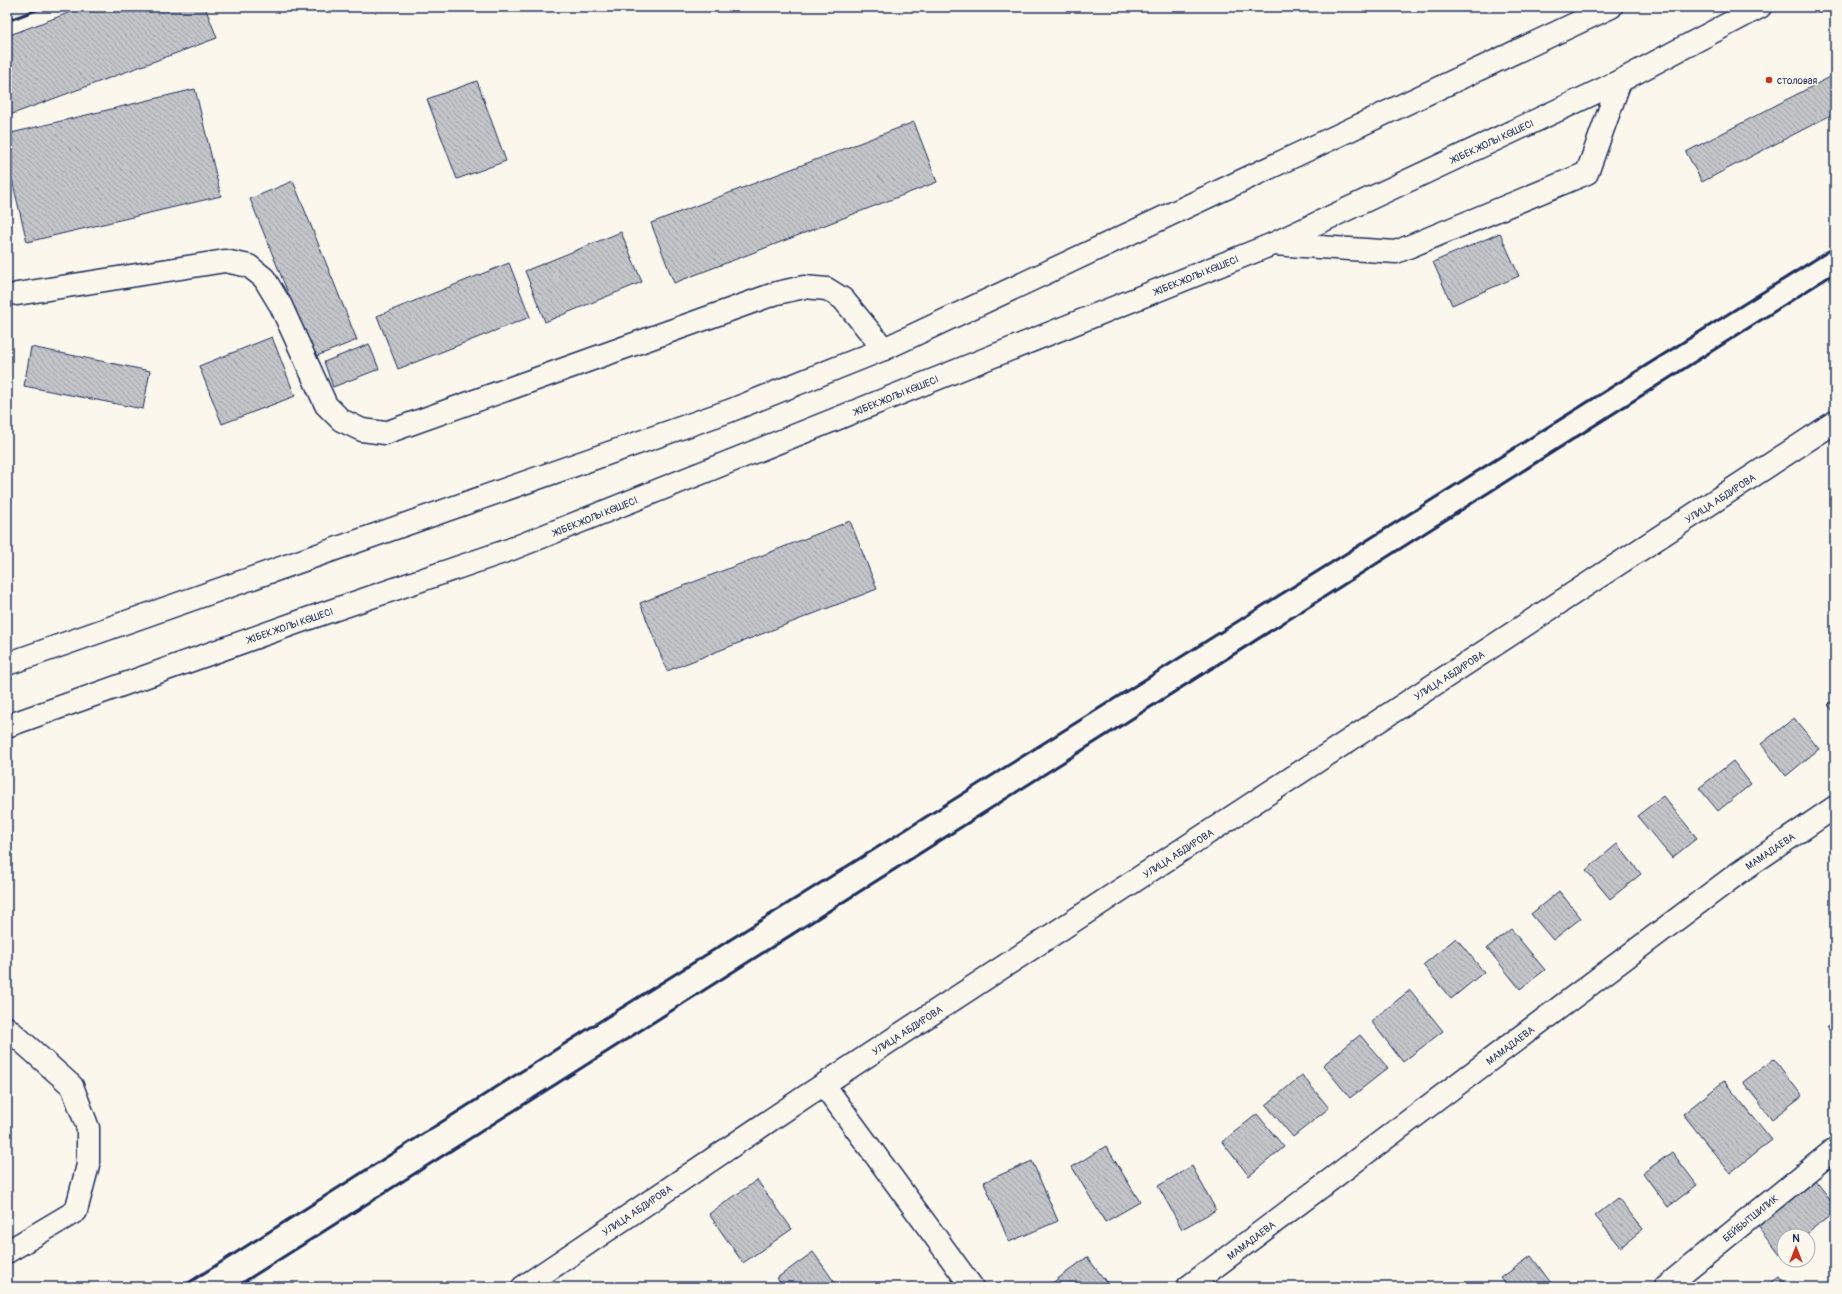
<svg xmlns="http://www.w3.org/2000/svg" width="1842" height="1294" viewBox="0 0 1842 1294" font-family="Pangolin,sans-serif">
	<style>
		.building { fill: url(#building-back-hatch); stroke: #1b2f5e }
		.lines { fill: none; stroke-linecap: round; stroke-linejoin: round }
		.minor-casing { stroke: #1b2f5e; stroke-width: 25 }
		.major-casing { stroke: #1b2f5e; stroke-width: 25 }
		.minor { stroke: #fbf7ec; stroke-width: 22 }
		.major { stroke: #fbf7ec; stroke-width: 22 }
		.rail { stroke: #1b2f5e; stroke-width: 3 }
		.poi-dot { fill: #c8321e; stroke: #fbf7ec; stroke-width: 1.5 }
		.labels { text-anchor: middle; stroke-width: 3; stroke-linejoin: round; paint-order: stroke }
		.poi-label { font-size: 10px; fill: #1b2f5e; stroke: #fbf7ec; text-anchor: start }
		.street-label { font-size: 10px; fill: #1b2f5e; stroke: #fbf7ec }
	</style>
	<defs>
		<pattern id="building-back-hatch" width="6" height="6" patternUnits="userSpaceOnUse"><rect width="6" height="6" fill="#c3c5c9"/><path d="M-1 5l2 2M0 0l6 6M5-1l2 2" fill="none" stroke="#9ea0a6"/></pattern>
	</defs>
	<rect width="100%" height="100%" fill="#fbf7ec"/>
	<filter id="ink" filterUnits="userSpaceOnUse"><feTurbulence type="fractalNoise" baseFrequency=".025" numOctaves="2"/><feDisplacementMap in="SourceGraphic" scale="8" xChannelSelector="R" yChannelSelector="G"/><feConvolveMatrix kernelMatrix="1 2 1 2 8 2 1 2 1" color-interpolation-filters="sRGB"/></filter>
	<g filter="url(#ink)">
		<g class="building">
			<path d="M84,7H205L217,38L7,116V36Z"/>
			<path d="M1832,76L1835,82V113L1702,182L1686,152Z"/>
			<path d="M477,81L506,161L457,179L427,99Z"/>
			<path d="M195,89L221,196L27,242L7,159V134Z"/>
			<path d="M914,122L937,182L674,283L651,223Z"/>
			<path d="M293,181L357,340L314,357L250,199Z"/>
			<path d="M621,232L642,282L545,322L525,271Z"/>
			<path d="M1500,233L1519,276L1452,305L1433,262Z"/>
			<path d="M509,263L530,317L398,369L377,316Z"/>
			<path d="M272,337L295,396L222,424L199,366Z"/>
			<path d="M369,344L379,369L333,387L324,362Z"/>
			<path d="M31,347L150,371L143,409L24,386Z"/>
			<path d="M850,521L877,589L667,671L640,603Z"/>
			<path d="M1835,699V713L1828,705Z"/>
			<path d="M1794,718L1819,749L1786,776L1761,744Z"/>
			<path d="M1733,761L1751,784L1718,811L1699,788Z"/>
			<path d="M1663,796L1697,838L1672,858L1637,816Z"/>
			<path d="M1617,844L1641,874L1610,899L1586,870Z"/>
			<path d="M1559,891L1581,918L1553,940L1531,914Z"/>
			<path d="M1511,929L1545,970L1520,989L1487,948Z"/>
			<path d="M1456,938L1484,972L1451,999L1423,965Z"/>
			<path d="M1410,990L1443,1031L1403,1062L1371,1021Z"/>
			<path d="M1835,1021V1039L1827,1027Z"/>
			<path d="M1360,1035L1388,1068L1350,1098L1323,1065Z"/>
			<path d="M1774,1059L1802,1096L1772,1119L1743,1082Z"/>
			<path d="M1302,1075L1329,1108L1293,1137L1266,1105Z"/>
			<path d="M1724,1081L1772,1140L1730,1173L1683,1114Z"/>
			<path d="M1257,1114L1284,1147L1249,1176L1222,1142Z"/>
			<path d="M1106,1146L1140,1202L1105,1222L1072,1167Z"/>
			<path d="M1672,1152L1697,1185L1668,1207L1643,1173Z"/>
			<path d="M1032,1161L1058,1221L1009,1242L984,1182Z"/>
			<path d="M1192,1166L1216,1210L1182,1229L1158,1186Z"/>
			<path d="M1814,1179L1835,1205V1212L1804,1236H1784V1252L1780,1255L1757,1225Z"/>
			<path d="M757,1180L792,1229L743,1263L709,1214Z"/>
			<path d="M1618,1198L1643,1229L1621,1247L1595,1216Z"/>
			<path d="M813,1252L838,1287H783L777,1278Z"/>
			<path d="M1531,1256L1554,1287H1508L1501,1278Z"/>
			<path d="M1087,1257L1110,1287H1047Z"/>
			<path d="M1778,1278L1786,1287H1766Z"/>
		</g>
		<g class="lines">
			<g class="minor-casing">
				<g id="minor">
					<path d="M1273,244L1396,252L1587,173L1620,81"/>
					<path d="M17,294L225,261L249,266L264,278L281,306L326,405L341,420L362,430L385,433L777,293L804,287L827,289L843,299L884,349"/>
					<path d="M7,1028L72,1086L88,1128V1165L76,1211L7,1252"/>
					<path d="M824,1085L972,1287"/>
					<path d="M523,1287L803,1098L1835,422"/>
					<path d="M1188,1287L1741,871L1835,807"/>
					<path d="M1665,1287L1835,1149"/>
				</g>
			</g>
			<g class="major-casing">
				<g id="major">
					<path d="M7,664L729,411L884,349L1611,7"/>
					<path d="M7,726L307,619L509,550L1273,244L1620,81L1760,7"/>
				</g>
			</g>
			<use href="#minor" class="minor"/>
			<use href="#major" class="major"/>
			<g class="rail">
				<path d="M7,21L44,7"/>
				<path d="M182,1287L602,1020L1835,247"/>
				<path d="M236,1287L1835,273"/>
			</g>
		</g>
	</g>
	<circle class="poi-dot" cx="1769" cy="80" r="4"/>
	<g class="labels">
		<g class="poi-label">
			<text x="1777" y="84">столовая</text>
		</g>
		<g class="street-label">
			<text transform="translate(1492 141) rotate(-25)" y="4">ЖІБЕК ЖОЛЫ КӨШЕСІ</text>
			<text transform="translate(1196 275) rotate(-22)" y="4">ЖІБЕК ЖОЛЫ КӨШЕСІ</text>
			<text transform="translate(896 395) rotate(-22)" y="4">ЖІБЕК ЖОЛЫ КӨШЕСІ</text>
			<text transform="translate(1720 498) rotate(-33)" y="4">УЛИЦА АБДИРОВА</text>
			<text transform="translate(595 516) rotate(-22)" y="4">ЖІБЕК ЖОЛЫ КӨШЕСІ</text>
			<text transform="translate(290 625) rotate(-19)" y="4">ЖІБЕК ЖОЛЫ КӨШЕСІ</text>
			<text transform="translate(1449 675) rotate(-33)" y="4">УЛИЦА АБДИРОВА</text>
			<text transform="translate(1770 851) rotate(-34)" y="4">МАМАДАЕВА</text>
			<text transform="translate(1178 853) rotate(-33)" y="4">УЛИЦА АБДИРОВА</text>
			<text transform="translate(907 1030) rotate(-33)" y="4">УЛИЦА АБДИРОВА</text>
			<text transform="translate(1510 1045) rotate(-37)" y="4">МАМАДАЕВА</text>
			<text transform="translate(637 1210) rotate(-34)" y="4">УЛИЦА АБДИРОВА</text>
			<text transform="translate(1750 1218) rotate(-39)" y="4">БЕЙБЫТШИЛИК</text>
			<text transform="translate(1251 1240) rotate(-37)" y="4">МАМАДАЕВА</text>
		</g>
	</g>
	<rect width="1842" height="1294" fill="none" stroke="#fbf7ec" stroke-width="24"/>
	<rect x="12" y="12" width="1818" height="1270" fill="none" stroke="#1b2f5e" stroke-width="1.5" filter="url(#ink)"/>
	<g transform="translate(1796 1248)"><circle r="19" fill="#fbf7ec" stroke="#a1a7b3"/>
	<path d="M0-3L7 15L0 10L-7 15Z" fill="#c8321e"/>
	<text y="-6" font-size="11" font-weight="bold" text-anchor="middle" fill="#1b2f5e">N</text>
	</g>
</svg>
